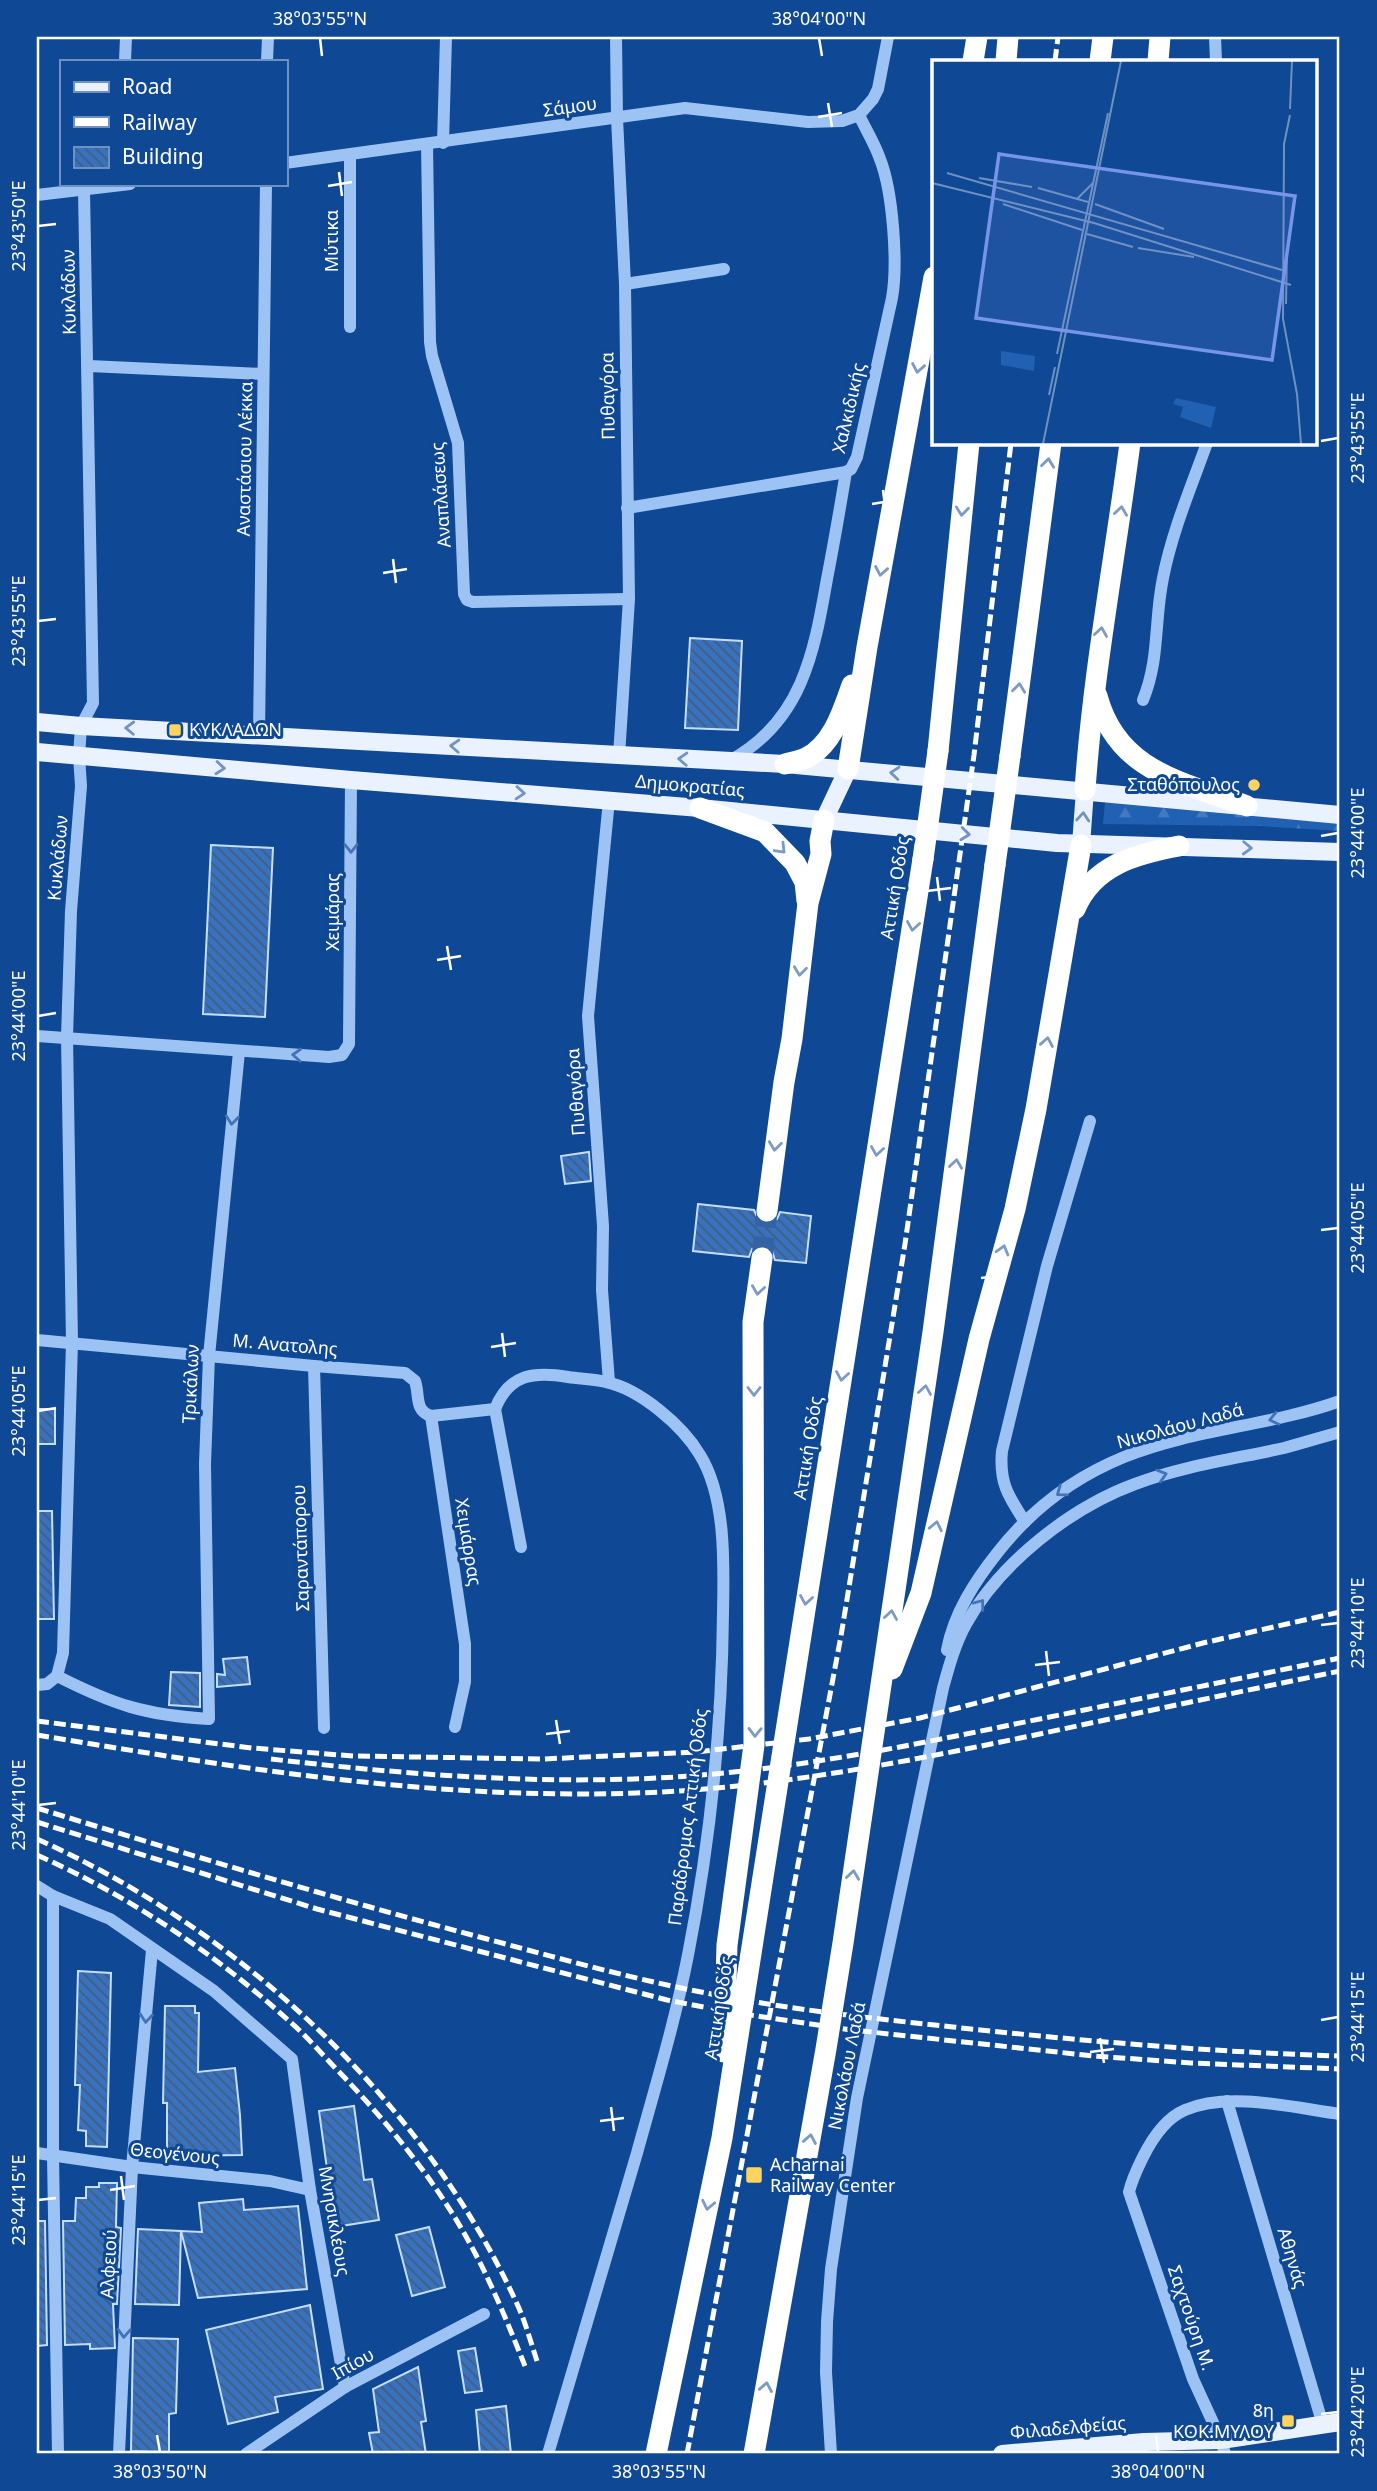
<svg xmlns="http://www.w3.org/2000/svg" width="1377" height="2491" viewBox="0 0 1377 2491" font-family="'Noto Sans',sans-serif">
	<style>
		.forest { fill: url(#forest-firs) }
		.building { fill: url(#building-back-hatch); stroke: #c5defe; stroke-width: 2 }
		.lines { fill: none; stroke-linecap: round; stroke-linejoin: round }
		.highway-tunnel { stroke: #3363a4; stroke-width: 21; stroke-dasharray: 21 10; stroke-linecap: butt }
		.minor { stroke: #9dc3f4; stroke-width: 12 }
		.major { stroke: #eaf2ff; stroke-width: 18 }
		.highway { stroke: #fff; stroke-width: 21 }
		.rail { stroke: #fff; stroke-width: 5; stroke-dasharray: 12 5; stroke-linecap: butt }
		.highway-bridge { stroke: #fff; stroke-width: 21 }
		.oneway { stroke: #7b9ac4 }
		.oneway2 { stroke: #7294c4 }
		.oneway3 { stroke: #4173b6 }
		.ticks { fill: none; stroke: #fff; stroke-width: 2.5 }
		.poi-dot { fill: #ffd360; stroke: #0f4894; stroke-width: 2.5 }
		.labels { text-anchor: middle; stroke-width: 6; stroke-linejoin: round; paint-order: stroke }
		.street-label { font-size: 18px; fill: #fff; stroke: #0f4894 }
		.poi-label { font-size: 18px; fill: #fff; stroke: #0f4894; text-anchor: start }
		.inset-road { fill: none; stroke: #6f91bf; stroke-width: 2 }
		.view { fill: #7795e8; fill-opacity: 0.15; stroke: #7795e8; stroke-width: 3.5 }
		.inset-edge { fill: none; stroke: #fff; stroke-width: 3.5 }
		.neatline { fill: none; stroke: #fff; stroke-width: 2.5 }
		.ticks-label { font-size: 18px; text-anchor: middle; fill: #fff }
	</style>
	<defs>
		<pattern id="forest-firs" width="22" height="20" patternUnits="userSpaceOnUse" patternTransform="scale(1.75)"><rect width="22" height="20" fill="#2161b4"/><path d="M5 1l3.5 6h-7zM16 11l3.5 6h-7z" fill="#4279bf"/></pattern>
		<pattern id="building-back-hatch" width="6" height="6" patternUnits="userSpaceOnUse" patternTransform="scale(1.75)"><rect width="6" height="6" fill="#3871bd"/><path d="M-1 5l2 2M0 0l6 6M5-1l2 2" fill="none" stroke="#435d7f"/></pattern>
	</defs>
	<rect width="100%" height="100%" fill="#0f4894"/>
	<path class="forest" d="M1105,802L1340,820V831L1260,826L1103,824Z"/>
	<g class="building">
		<path d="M690,638L742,641L738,730L685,728Z"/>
		<path d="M211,845L273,848L265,1017L203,1014Z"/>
		<path d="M589,1152L591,1181L565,1184L561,1156Z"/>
		<path d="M698,1204L754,1210L759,1221L766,1224L777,1219L780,1212L811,1216L806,1263L775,1260L771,1248L763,1245L752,1249L749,1257L693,1251Z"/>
		<rect x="37" y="1409" width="18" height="35"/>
		<path d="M37,1511H52L54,1619H37Z"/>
		<path d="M247,1657L250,1684L217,1687V1674L225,1675L223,1659Z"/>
		<path d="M171,1672L200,1673V1707L169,1705Z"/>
		<path d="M78,1971L111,1973L107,2147L86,2146V2131L78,2130L80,2085H75Z"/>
		<path d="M165,2006H195V2013H199L198,2072L235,2068L240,2115L242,2155L167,2156V2103H163Z"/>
		<path d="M354,2106L364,2180L372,2179L379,2220L335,2227L319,2111Z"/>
		<path d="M99,2183H117L116,2227L121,2228L117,2304H113L115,2348L90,2349V2344L65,2345L63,2221H75L76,2198H86V2187H99Z"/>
		<path d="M243,2199L244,2210L298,2206L307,2289L198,2298L181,2231L202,2232L199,2203Z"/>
		<path d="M37,2221H45L47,2345L37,2346Z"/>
		<path d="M429,2227L445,2287L412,2296L396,2235Z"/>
		<path d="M138,2229L181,2231L179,2305L135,2304Z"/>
		<path d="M310,2305L323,2389L275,2397L278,2412L228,2424L206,2330Z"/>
		<path d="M133,2338L178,2339L176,2413L169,2414V2452L131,2451Z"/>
		<path d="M475,2348L482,2391L465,2393L458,2351Z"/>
		<path d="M418,2367L426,2421L421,2422L426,2454H373L369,2433L379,2432L373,2389Z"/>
		<path d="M506,2406L511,2454H480L476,2410Z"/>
	</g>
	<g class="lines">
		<path class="highway-tunnel" d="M762,1258L767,1211"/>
		<g class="minor">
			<path d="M616,37L617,118L625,284L629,599L619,756"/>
			<path d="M1215,37L1216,61"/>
			<path d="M125,61L126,37"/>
			<path d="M267,61L268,37"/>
			<path d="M443,143L446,37"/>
			<path d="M427,144L430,342L432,356L458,443L464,594L467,600L473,602L629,599"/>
			<path d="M285,163L685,108L808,122L842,121L859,115L873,99L878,89L888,37"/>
			<path d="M37,195L130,184"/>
			<path d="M625,284L724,269"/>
			<path d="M350,327V155"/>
			<path d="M89,366L263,374"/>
			<path d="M627,508L846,472"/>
			<path d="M1143,700C1160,658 1154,621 1163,578C1172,532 1191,487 1207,443"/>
			<path d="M259,735L266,184"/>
			<path d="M729,761C802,722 814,653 827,579C834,543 840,508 846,472L851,469L857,457L892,298C898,264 893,192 880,159C875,144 866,130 859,115"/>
			<path d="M609,800L588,1016L603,1226L602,1290L609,1382"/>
			<path d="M37,1036L329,1057L342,1055L349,1044L351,780"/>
			<path d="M37,1340L314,1366L405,1373L415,1381C420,1396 414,1410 431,1416"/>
			<path d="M314,1366L324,1728"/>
			<path d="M495,1409L521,1547"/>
			<path d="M431,1416L495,1409C509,1374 534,1371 568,1377C581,1379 594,1379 606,1382C640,1389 683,1426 700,1455C726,1497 724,1564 723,1612C722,1726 710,1843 688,1955C675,2022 655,2088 637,2153C608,2254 578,2354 548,2454"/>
			<path d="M431,1416L465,1644V1682L455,1727"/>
			<path d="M1025,1522C1008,1496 999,1482 1002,1451L1047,1266L1090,1121"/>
			<path d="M947,1650C954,1613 975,1581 998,1552C1031,1510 1075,1477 1124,1457C1193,1429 1270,1426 1340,1401"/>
			<path d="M57,1676L63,1653L72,1342L67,1037L71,911L81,786L79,756L81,726L93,703L84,190"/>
			<path d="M57,1676C114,1705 145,1715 209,1719L205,1464L209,1356L239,1052"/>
			<path d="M37,1685L47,1684L57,1676"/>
			<path d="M37,1886L53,1896L110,1919L214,1991L292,2059L310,2190L345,2387"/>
			<path d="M53,1896V2156L58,2454"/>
			<path d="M1227,2101L1323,2425"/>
			<path d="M37,2153L132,2167L270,2181L310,2190"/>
			<path d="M119,2454L132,2167L152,1950"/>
			<path d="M246,2454L345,2387L484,2314"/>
			<path d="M831,2454L826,2372L827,2322L831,2269L857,2098L943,1688C949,1666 955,1644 966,1624C1000,1563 1070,1508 1135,1484C1183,1466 1234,1459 1284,1448C1303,1443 1322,1437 1340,1432"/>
			<path d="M1225,2454L1221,2440L1193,2379L1129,2192C1132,2179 1137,2169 1143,2157C1152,2139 1166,2118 1185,2110C1229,2091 1295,2108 1340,2114"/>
		</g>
		<g class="major">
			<path d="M37,722L81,726L785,764L1340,815"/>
			<path d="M37,752L351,780L700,808L1057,843L1340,852"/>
			<path d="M824,820L848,769"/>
			<path d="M1081,845L1085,790"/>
			<path d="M1002,2454L1144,2442L1221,2440L1340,2422"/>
		</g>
		<g class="highway">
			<path d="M973,61L977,37"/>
			<path d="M1006,61L1008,37"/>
			<path d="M1100,61L1103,37"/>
			<path d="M1158,61L1160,37"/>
			<path d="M1097,696C1117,772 1183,782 1247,806"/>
			<path d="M938,751L969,443"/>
			<path d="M1010,756L1051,443"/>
			<path d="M785,764C792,762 800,761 806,758C833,745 843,710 852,685"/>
			<path d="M848,769L867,647L934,277"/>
			<path d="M1085,790C1093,673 1115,558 1130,443"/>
			<path d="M700,808L765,832L795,863L805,882L807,901"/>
			<path d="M1075,909C1093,865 1136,854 1179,846"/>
			<path d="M767,1211L784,1082L792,1039L808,903L821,854L820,841L824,820"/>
			<path d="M892,1669L921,1593L979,1339L1015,1209L1036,1109L1081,845"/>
			<path d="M724,2052L727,1945L754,1745L753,1322L762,1258"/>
			<path d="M656,2454L722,2138L923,859"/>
			<path d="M754,2454L826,2049L843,1943L933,1332L995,865"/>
		</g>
		<g class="rail">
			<path d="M1055,61L1058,37"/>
			<path d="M37,1721L252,1748L353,1756L543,1759L696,1752L809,1739L920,1718L1203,1643L1340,1612"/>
			<path d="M37,1735C237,1768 432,1800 636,1793C771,1789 904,1762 1035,1735C1137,1713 1239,1692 1340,1671"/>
			<path d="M271,1759C391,1773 513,1783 634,1779C763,1775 889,1750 1015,1724C1124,1702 1232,1680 1340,1658"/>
			<path d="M37,1808C186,1854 336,1899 487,1939C558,1958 629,1978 701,1992C785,2009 869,2018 953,2027C1082,2041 1210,2052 1340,2056"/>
			<path d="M37,1822L317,1909L667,2000L729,2012L852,2030L1094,2056L1191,2063L1340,2069"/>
			<path d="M37,1839C240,1930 425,2102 518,2306C526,2324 531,2343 537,2361"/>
			<path d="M37,1855C129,1896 213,1952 288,2020C308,2037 325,2058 344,2077C394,2130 442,2189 476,2255C495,2291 510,2329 525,2366"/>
			<path d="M687,2454L841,1636L905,1244L974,755L1011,443"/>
		</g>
		<g class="highway-bridge">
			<path d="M923,859L938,751"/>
			<path d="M995,865L1010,756"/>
		</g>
	</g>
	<defs><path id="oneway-chevron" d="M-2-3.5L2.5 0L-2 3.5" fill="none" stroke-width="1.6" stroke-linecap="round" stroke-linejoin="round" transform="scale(1.75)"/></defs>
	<g class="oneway">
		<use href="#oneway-chevron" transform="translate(918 368) rotate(100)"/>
		<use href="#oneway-chevron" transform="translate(1048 463) rotate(-83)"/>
		<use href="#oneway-chevron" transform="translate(962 511) rotate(96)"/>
		<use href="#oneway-chevron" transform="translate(1121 511) rotate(-82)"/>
		<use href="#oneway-chevron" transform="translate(881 571) rotate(100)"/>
		<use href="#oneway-chevron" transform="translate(1101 632) rotate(-81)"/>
		<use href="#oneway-chevron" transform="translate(1019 688) rotate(-83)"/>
		<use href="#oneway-chevron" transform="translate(781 849) rotate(46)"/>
		<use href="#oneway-chevron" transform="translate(913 926) rotate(99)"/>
		<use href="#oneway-chevron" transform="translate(800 971) rotate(97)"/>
		<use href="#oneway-chevron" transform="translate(1047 1042) rotate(-80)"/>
		<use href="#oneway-chevron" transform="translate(775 1146) rotate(97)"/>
		<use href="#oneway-chevron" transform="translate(877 1151) rotate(99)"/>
		<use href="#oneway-chevron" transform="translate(956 1164) rotate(-82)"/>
		<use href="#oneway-chevron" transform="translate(1003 1250) rotate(-74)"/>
		<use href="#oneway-chevron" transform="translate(758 1290) rotate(98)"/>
		<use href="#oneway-chevron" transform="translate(842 1376) rotate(99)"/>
		<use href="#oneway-chevron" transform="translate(925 1390) rotate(-81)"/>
		<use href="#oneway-chevron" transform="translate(754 1391) rotate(90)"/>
		<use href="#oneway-chevron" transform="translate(936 1526) rotate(-78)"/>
		<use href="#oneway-chevron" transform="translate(806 1600) rotate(99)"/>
		<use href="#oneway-chevron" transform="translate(891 1615) rotate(-81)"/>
		<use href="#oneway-chevron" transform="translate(755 1732) rotate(91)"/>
		<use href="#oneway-chevron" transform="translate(853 1875) rotate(-82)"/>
		<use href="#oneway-chevron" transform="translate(810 2139) rotate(-80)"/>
		<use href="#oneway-chevron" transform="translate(708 2205) rotate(102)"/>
		<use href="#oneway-chevron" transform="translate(766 2387) rotate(-80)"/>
	</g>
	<g class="oneway2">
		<use href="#oneway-chevron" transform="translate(130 728) rotate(-178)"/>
		<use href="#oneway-chevron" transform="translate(455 746) rotate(-177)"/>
		<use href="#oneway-chevron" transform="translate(683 759) rotate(-177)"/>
		<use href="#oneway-chevron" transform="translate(220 768) rotate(5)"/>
		<use href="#oneway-chevron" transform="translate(895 773) rotate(-175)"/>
		<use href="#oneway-chevron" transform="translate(520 793) rotate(4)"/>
		<use href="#oneway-chevron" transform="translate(1083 817) rotate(-85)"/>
		<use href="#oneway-chevron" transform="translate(965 834) rotate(6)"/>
		<use href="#oneway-chevron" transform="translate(1247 848) rotate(2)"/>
	</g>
	<g class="oneway3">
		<use href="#oneway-chevron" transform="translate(351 848) rotate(90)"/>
		<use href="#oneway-chevron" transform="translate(297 1055) rotate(-177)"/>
		<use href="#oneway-chevron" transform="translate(232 1120) rotate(96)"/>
		<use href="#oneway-chevron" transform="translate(1274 1419) rotate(167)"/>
		<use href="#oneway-chevron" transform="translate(1162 1475) rotate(-17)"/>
		<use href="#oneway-chevron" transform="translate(1061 1492) rotate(144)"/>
		<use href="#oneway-chevron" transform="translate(980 1604) rotate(-53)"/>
		<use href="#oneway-chevron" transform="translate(146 2018) rotate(95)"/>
		<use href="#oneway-chevron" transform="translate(124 2333) rotate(93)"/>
	</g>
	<path class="ticks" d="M320,38L322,56M819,38L822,56M828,103L832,127M818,117L842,113M339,172L342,196M328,186L352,182M38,226L56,224M1321,441L1338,438M883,490L886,514M872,504L896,500M393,559L396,583M383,573L407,569M38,621L56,619M1321,836L1338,833M937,877L940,901M927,891L951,888M447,946L451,970M437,960L461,956M38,1016L56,1013M1321,1230L1338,1228M991,1264L995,1288M981,1278L1005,1275M502,1333L505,1357M491,1347L516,1343M38,1411L56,1408M1321,1625L1338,1623M1046,1651L1049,1676M1035,1665L1060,1662M556,1720L560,1744M546,1734L570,1731M38,1805L56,1803M1321,2020L1338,2017M1100,2038L1104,2063M1090,2052L1114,2049M611,2107L614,2131M600,2121L624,2118M121,2176L124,2200M110,2190L135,2186M38,2200L56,2198M1321,2414L1338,2412M157,2435L160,2452M657,2435L659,2452M1156,2435L1158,2452"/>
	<g class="poi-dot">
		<rect x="168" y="723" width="14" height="14" rx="3.5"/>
		<circle cx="1254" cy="785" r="7"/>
		<rect x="745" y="2166" width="18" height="18" rx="3.5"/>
		<rect x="1281" y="2414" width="14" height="14" rx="3.5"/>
	</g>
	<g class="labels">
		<g class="street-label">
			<text transform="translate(570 107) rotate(-8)" y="6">Σάμου</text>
			<text transform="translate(332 241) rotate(-90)" y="6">Μύτικα</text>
			<text transform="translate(69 292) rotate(-91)" y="6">Κυκλάδων</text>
			<text transform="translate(608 396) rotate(-91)" y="6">Πυθαγόρα</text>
			<text transform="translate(849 408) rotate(-77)" y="6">Χαλκιδικής</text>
			<text transform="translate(245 459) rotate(-89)" y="6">Αναστάσιου Λέκκα</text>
			<text transform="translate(441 495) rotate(-94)" y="6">Αναπλάσεως</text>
			<text transform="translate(690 786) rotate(5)" y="6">Δημοκρατίας</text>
			<text transform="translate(58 858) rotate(-85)" y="6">Κυκλάδων</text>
			<text transform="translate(895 888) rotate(-81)" y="6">Αττική Οδός</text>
			<text transform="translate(333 912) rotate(-90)" y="6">Χειμάρας</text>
			<text transform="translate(576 1092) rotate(-94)" y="6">Πυθαγόρα</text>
			<text transform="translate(285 1345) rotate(5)" y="6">Μ. Ανατολης</text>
			<text transform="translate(191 1384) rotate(-87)" y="6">Τρικάλων</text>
			<text transform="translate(1180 1426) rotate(-15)" y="6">Νικολάου Λαδά</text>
			<text transform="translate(808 1448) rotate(-81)" y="6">Αττική Οδός</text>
			<text transform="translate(468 1542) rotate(81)" y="6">Χειμάρρας</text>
			<text transform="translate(301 1548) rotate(-92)" y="6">Σαραντάπορου</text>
			<text transform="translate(688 1817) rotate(-83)" y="6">Παράδρομος Αττική Οδός</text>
			<text transform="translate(719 2008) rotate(-81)" y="6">Αττική Οδός</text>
			<text transform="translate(847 2066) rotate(-79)" y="6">Νικολάου Λαδά</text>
			<text transform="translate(175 2154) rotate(6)" y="6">Θεογένους</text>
			<text transform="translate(334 2221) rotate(80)" y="6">Μνησικλέους</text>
			<text transform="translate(1292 2258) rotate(73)" y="6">Αθηνάς</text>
			<text transform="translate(109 2264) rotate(-87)" y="6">Αλφειού</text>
			<text transform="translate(1191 2318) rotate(71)" y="6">Σαχτούρη Μ.</text>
			<text transform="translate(353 2364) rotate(-29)" y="6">Ιπίου</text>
			<text transform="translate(1068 2428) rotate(-5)" y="6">Φιλαδελφείας</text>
		</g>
		<g class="poi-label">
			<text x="189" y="736">ΚΥΚΛΑΔΩΝ</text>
			<text x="1240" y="791" text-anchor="end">Σταθόπουλος</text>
			<text x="770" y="2171">Acharnai<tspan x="770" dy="21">Railway Center</tspan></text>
			<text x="1274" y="2417" text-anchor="end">8η<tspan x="1274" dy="21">ΚΟΚ.ΜΥΛΟΥ</tspan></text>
		</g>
	</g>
	<g transform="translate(932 60)">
		<rect width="385" height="385" fill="#0f4894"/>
		<path d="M69,291L103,296L102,311L69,305ZM244,338L284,347L279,368L248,357L251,347L241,344Z" fill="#2161b4"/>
		<path class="inset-road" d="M358,49L360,1M358,55L352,84L351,259L365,334L369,384M15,113L350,210M47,118L100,127M0,123L162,163L359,225M106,128L156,142M145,139L161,123M71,144L150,170M163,144L232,169M155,174L201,187M206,188L262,197M354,244L355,191M125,294L176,53M117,335L123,307M111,384L189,1"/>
		<path class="view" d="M67,94L363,136L340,300L44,258Z"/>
		<rect width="385" height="385" class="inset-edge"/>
	</g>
	<rect width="1377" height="2491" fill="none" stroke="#0f4894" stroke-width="77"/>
	<rect x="60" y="60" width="228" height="126" fill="#0f4894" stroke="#6f91bf" stroke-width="2"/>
	<rect x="74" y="82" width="35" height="10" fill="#eaf2ff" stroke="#6f91bf" stroke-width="2"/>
	<text x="122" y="94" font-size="21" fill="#ffffff">Road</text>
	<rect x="74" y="117" width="35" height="10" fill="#ffffff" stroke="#6f91bf" stroke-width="2"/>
	<text x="122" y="130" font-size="21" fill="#ffffff">Railway</text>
	<rect x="74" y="147" width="35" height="21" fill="url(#building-back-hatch)" stroke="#6f91bf" stroke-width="2"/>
	<text x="122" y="164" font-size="21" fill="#ffffff">Building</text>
	<rect x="38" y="38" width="1300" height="2414" class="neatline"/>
	<g class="ticks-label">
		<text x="320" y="25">38°03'55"N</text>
		<text x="819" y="25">38°04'00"N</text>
		<text transform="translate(19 226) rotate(-90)" y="6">23°43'50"E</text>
		<text transform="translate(1358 438) rotate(-90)" y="6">23°43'55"E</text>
		<text transform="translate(19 621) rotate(-90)" y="6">23°43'55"E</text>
		<text transform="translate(1358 833) rotate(-90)" y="6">23°44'00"E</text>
		<text transform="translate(19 1016) rotate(-90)" y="6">23°44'00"E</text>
		<text transform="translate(1358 1228) rotate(-90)" y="6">23°44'05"E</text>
		<text transform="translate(19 1411) rotate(-90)" y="6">23°44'05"E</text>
		<text transform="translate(1358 1623) rotate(-90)" y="6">23°44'10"E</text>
		<text transform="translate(19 1805) rotate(-90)" y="6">23°44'10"E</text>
		<text transform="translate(1358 2017) rotate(-90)" y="6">23°44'15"E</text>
		<text transform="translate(19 2200) rotate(-90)" y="6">23°44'15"E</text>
		<text transform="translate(1358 2412) rotate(-90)" y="6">23°44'20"E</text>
		<text x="160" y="2478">38°03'50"N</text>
		<text x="659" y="2478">38°03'55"N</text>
		<text x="1158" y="2478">38°04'00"N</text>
	</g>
</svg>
